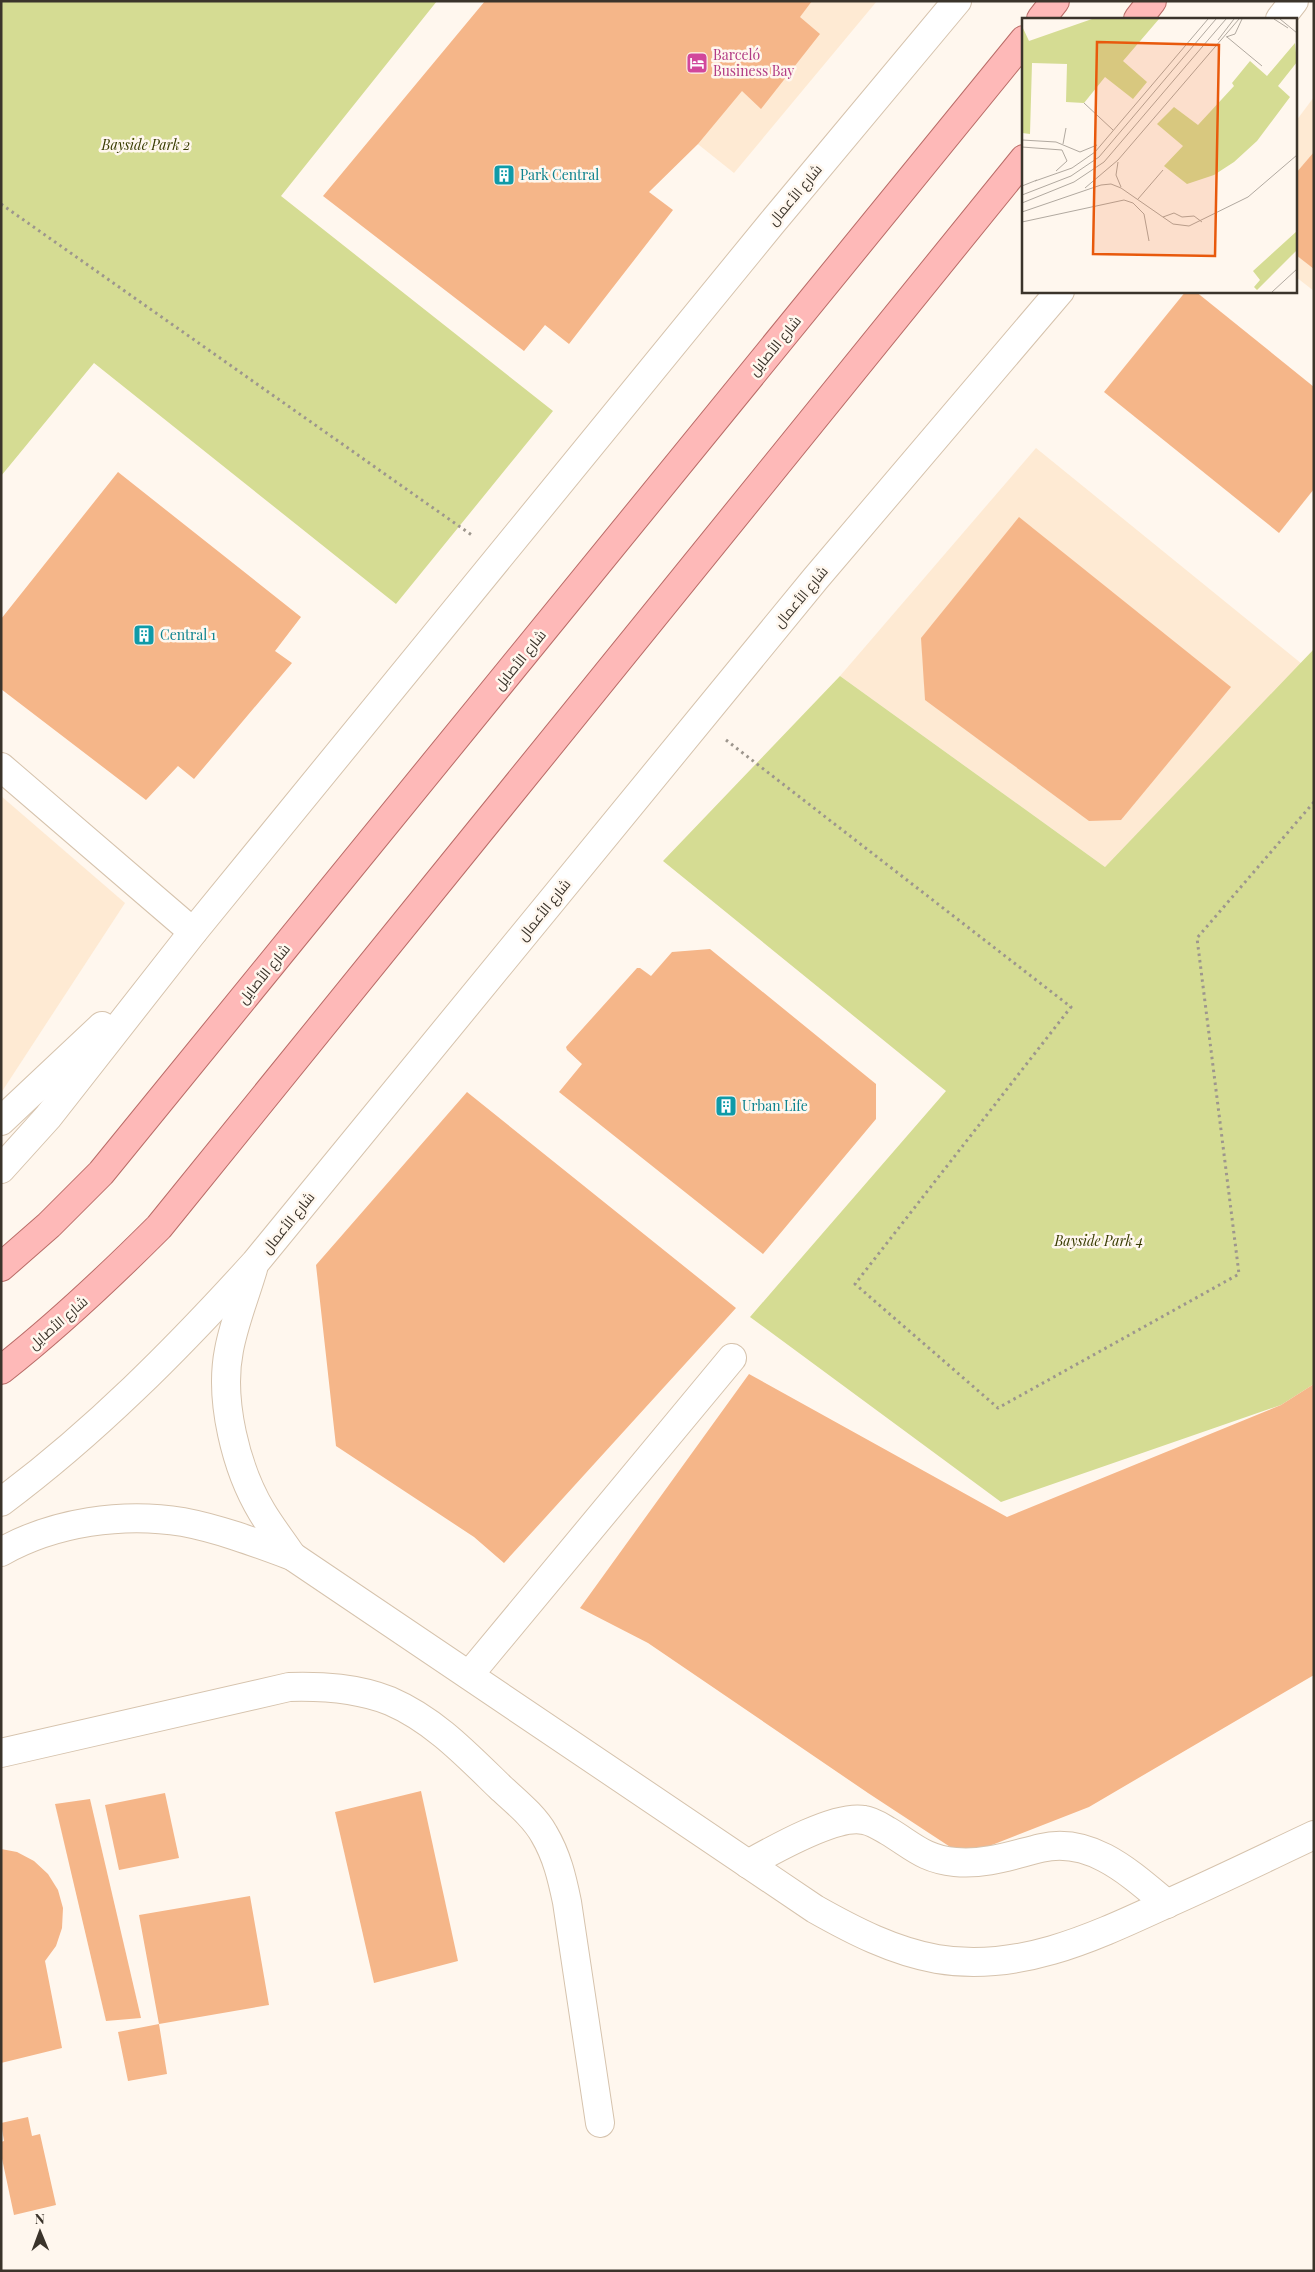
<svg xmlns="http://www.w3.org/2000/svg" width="1315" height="2272" viewBox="0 0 1315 2272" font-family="'Playfair Display',Cairo,serif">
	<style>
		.built { fill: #feead3 }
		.green { fill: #d5dc93 }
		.building { fill: #f5b689 }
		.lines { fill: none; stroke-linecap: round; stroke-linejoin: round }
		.minor-casing { stroke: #d6c3ad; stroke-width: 30 }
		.major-casing { stroke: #b96c67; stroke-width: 30 }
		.path { stroke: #9d968d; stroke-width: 3; stroke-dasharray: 2.5 4; stroke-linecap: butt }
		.minor { stroke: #fff; stroke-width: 28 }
		.major { stroke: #feb9b8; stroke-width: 28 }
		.labels { text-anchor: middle; stroke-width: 5; stroke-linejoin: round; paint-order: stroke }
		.hotel-label { font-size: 14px; fill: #b23c85; stroke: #fff7ee; text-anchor: start }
		.park-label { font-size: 14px; font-style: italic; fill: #383b01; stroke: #fff7ee }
		.culture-label { font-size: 14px; fill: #0d838f; stroke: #fff7ee; text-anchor: start }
		.street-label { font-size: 14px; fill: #3b342b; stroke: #fff7ee }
		.inset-road { fill: none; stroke: #b1a9a0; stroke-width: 1 }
		.view { fill: #e8590c; fill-opacity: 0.15; stroke: #e8590c; stroke-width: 2.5 }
		.inset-edge { fill: none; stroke: #3b342b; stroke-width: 2.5 }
	</style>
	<rect width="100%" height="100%" fill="#fff7ee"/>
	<g class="built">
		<path d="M519,1H877L734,173Z"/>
		<path d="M1314,97V291L1296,277V121Z"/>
		<path d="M1036,448L1302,664L1105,867L840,676Z"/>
		<path d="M1,796L125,903L1,1093Z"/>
	</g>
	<g class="green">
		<path d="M1,1H437L281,196L553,411L396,604L94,363L1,476Z"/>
		<path d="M1314,649V1384L1281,1405L1001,1502L750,1317L946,1091L663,861L840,676L1105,867Z"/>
	</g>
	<g class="building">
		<path d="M485,1H812L800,17L820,34L761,109L742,91L698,144L649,192L673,210L569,344L545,325L524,351L323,196Z"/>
		<path d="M1314,152V269L1296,255V173Z"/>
		<path d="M1186,291H1195L1314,387V489L1279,533L1104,392Z"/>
		<path d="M118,472L301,617L275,651L292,663L194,779L178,766L146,800L1,689V619Z"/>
		<path d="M1019,517L1231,687L1121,820L1089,821L925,700L921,638Z"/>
		<path d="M710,949L876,1084V1119L763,1254L559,1092L582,1064L567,1050L566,1047L637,968H640L651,976L672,952Z"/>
		<path d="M467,1092L736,1308L504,1563L474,1537L336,1446L316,1265Z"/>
		<path d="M749,1374L1007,1517L1281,1405L1314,1384V1675L1089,1807L964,1856L868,1793L648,1643L580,1608Z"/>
		<path d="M421,1791L458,1961L374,1983L335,1812Z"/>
		<path d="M165,1793L179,1858L119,1870L105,1805Z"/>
		<path d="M90,1799L141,2018L106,2021L55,1804Z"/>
		<path d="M1,1849L17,1852L34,1861L48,1874L58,1890L63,1908L62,1928L56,1946L45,1961L62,2048L1,2063Z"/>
		<path d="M250,1896L269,2005L159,2024L167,2074L128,2081L118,2032L159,2024L139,1915Z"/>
		<path d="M28,2117L32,2136L40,2134L56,2205L14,2215L1,2154V2142L4,2141L1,2123Z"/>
	</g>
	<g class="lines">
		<g class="minor-casing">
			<g id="minor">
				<path d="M1280,19L1294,1"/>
				<path d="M1,767L193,932"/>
				<path d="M1,1121L102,1026"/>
				<path d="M1,1169L48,1117L193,932L771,224L957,1"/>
				<path d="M253,1269C245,1296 234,1323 229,1350C219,1400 236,1469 262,1512C271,1527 282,1541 292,1556"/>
				<path d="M1,1502C95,1432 177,1349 255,1263L816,578L1060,291"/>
				<path d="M1,1552C54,1522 123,1512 183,1522C220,1529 257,1543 292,1556L815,1909C854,1931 893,1951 937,1959C1019,1973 1094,1937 1166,1904C1216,1882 1265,1858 1314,1835"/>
				<path d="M469,1675L732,1358"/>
				<path d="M1,1753L289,1687C323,1686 357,1688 390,1701C434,1720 466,1754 500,1787C515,1801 534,1816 544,1834C557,1856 562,1878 567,1902L600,2123"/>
				<path d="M748,1864C773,1850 836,1814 864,1820C872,1821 881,1827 888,1831C913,1846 924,1859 955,1862C985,1865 1012,1855 1041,1848C1091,1836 1131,1874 1167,1904"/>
			</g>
		</g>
		<g class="major-casing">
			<g id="major">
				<path d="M1041,19L1055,1"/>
				<path d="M1138,19L1152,1"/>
				<path d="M1,1267L49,1225L101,1173L1024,40"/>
				<path d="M1,1370C57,1326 108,1278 159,1227L1024,159"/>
			</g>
		</g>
		<g class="path">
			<path d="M1,204L473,536"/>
			<path d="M726,740L1071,1007L855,1284L998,1408L1239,1274L1197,938L1314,802"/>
		</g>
		<use href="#minor" class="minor"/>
		<use href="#major" class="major"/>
	</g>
	<defs>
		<g id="hotel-square" transform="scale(1.125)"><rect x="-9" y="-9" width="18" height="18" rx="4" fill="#d1479c" stroke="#fff7ee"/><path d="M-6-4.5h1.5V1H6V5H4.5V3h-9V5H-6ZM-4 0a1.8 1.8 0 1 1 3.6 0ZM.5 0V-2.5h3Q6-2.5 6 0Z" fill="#fff"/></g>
		<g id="building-square" transform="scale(1.125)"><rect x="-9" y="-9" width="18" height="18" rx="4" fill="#0f9aa8" stroke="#fff7ee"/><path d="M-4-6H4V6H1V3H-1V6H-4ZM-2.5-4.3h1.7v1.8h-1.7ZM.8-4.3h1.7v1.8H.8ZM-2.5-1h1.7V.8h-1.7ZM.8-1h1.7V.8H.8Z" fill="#fff"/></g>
	</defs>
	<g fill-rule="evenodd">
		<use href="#hotel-square" x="697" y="63"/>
		<use href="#building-square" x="504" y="175"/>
		<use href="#building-square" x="144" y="635"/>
		<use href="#building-square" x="726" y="1106"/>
	</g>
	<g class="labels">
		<g class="hotel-label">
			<text x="713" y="60">Barceló<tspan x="713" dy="16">Business Bay</tspan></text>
		</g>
		<g class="park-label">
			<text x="146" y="150">Bayside Park 2</text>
			<text x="1099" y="1246">Bayside Park 4</text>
		</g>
		<g class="culture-label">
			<text x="520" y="180">Park Central</text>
			<text x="160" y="640">Central 1</text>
			<text x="742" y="1111">Urban Life</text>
		</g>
		<g class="street-label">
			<text transform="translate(795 195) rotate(-50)" y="5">شارع الأعمال</text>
			<text transform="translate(775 346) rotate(-51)" y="5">شارع الأصايل</text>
			<text transform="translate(801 597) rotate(-50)" y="5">شارع الأعمال</text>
			<text transform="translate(520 660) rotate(-51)" y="5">شارع الأصايل</text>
			<text transform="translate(544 910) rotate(-51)" y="5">شارع الأعمال</text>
			<text transform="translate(264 974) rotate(-51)" y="5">شارع الأصايل</text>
			<text transform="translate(288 1223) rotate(-51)" y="5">شارع الأعمال</text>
			<text transform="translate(58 1323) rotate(-41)" y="5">شارع الأصايل</text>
		</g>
	</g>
	<g transform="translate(1022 18)">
		<rect width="275" height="275" fill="#fff7ee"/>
		<path d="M70,1H137L101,43L125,64L111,81L83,59L62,85L44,84L45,46L10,45L8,116L0,115V8L7,23ZM273,25L275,44L256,68L268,79L235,123L212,144L192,157L165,166L142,148L161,128L135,106L152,89L176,107L212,68L210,65L228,43L245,58ZM275,213V232L235,272L232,269L238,262L231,253Z" fill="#d5dc93"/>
		<path class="inset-road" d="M252,1L266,10M258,1L275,15M204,19L213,16L220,1M205,19L240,48M196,22L212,1M62,85L91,112M0,122L34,124L58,134L75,127M41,126L44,110M0,129L40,132L45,143L34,153M96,144L94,157L99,169M13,163L50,150L73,134L186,1M0,168L15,162M63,170L96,142L217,1M0,177L49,158L77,139L194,1M116,181L141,152M0,185L52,164L82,144L204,1M0,194L79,167L89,166L99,170L151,206L167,208L226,179L275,137M141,199L152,195L160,199L172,198L180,204M0,204L102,182L111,185L122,196L127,223M250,274L275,251"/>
		<path class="view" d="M75,24L197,27L193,238L71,236Z"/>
		<rect width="275" height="275" class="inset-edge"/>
	</g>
	<rect width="1315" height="2272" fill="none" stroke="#3b342b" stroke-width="5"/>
	<g transform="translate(40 2232) rotate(359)" stroke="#fff7ee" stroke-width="4" paint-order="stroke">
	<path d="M0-4L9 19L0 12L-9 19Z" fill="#3b342b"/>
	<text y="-8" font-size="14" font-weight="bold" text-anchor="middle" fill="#3b342b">N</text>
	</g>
</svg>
